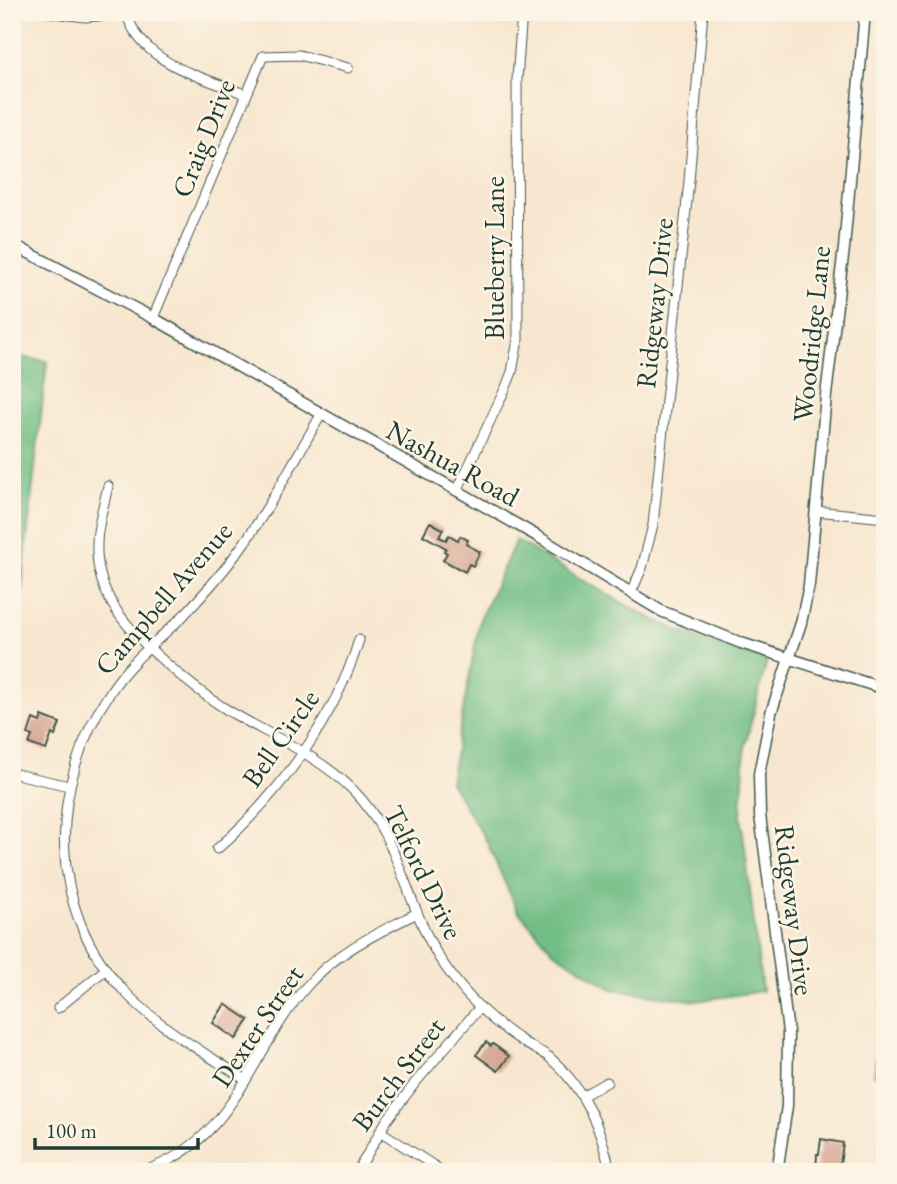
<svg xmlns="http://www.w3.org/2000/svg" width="897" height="1184" viewBox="0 0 897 1184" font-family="'EB Garamond',serif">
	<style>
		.forest { fill: #72be86; stroke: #487e5d; stroke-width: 2 }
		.building { fill: #d8a894 }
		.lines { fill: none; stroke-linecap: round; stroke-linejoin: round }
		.minor-casing { stroke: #40564b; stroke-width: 11 }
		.tertiary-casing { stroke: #40564b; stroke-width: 13 }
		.minor { stroke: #fff; stroke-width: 9 }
		.tertiary { stroke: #fff; stroke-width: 10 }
		.labels { text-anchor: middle; stroke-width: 5; stroke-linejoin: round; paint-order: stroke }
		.street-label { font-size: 28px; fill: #1f3d34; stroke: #fcf5e5 }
	</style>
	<rect width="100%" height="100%" fill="#fcf5e5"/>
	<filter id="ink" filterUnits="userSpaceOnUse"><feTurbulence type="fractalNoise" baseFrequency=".0143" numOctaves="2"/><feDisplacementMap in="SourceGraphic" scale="14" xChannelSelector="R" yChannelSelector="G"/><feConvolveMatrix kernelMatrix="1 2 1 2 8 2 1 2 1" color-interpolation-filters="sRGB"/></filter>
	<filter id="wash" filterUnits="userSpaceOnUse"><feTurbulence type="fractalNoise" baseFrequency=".00686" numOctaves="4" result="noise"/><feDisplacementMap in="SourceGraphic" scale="28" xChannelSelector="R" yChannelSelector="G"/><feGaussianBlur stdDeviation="1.57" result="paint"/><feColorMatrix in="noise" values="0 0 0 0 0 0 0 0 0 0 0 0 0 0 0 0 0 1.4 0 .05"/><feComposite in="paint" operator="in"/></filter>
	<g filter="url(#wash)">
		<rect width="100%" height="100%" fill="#f8e7d0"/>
		<g class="forest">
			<path d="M12,356L47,361L12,672Z"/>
			<path d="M516,540C565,569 614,601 666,625C698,640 732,650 767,660L745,746L741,816L762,991L696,1001L612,989L553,951L517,910L486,840L450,782L480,619Z"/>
			<path d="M885,979V1078L874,1075Z"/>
		</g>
		<g id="blocks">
			<g class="building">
				<path d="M430,522L443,529L439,537L446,540L449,535L458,540L460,536L468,540L466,544L480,552L473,566L469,564L465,572L443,560L447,553L444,551L446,548L423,535Z"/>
				<path d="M42,716L60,723L55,736L52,734L46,750L29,744L32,736L28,734L33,719L40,722Z"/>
				<path d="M225,1004L249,1020L236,1039L213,1023Z"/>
				<path d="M486,1042L491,1046L493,1044L509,1056L498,1071L476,1055Z"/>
				<path d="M821,1139L843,1143L839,1172H816L817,1154H819Z"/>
			</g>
		</g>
	</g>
	<g filter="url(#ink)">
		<use href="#blocks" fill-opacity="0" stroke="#40564b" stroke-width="2"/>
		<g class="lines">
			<g class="minor-casing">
				<g id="minor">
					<path d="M48,12L85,17L126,14"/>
					<path d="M126,12C141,64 200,76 245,94"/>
					<path d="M153,318L263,56L299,55L348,68"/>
					<path d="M108,486C104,505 97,525 97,544C95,593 124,625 158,656C180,676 203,695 229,711C271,736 318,755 353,790C400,837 406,905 440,959C461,991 489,1020 522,1041C530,1047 541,1051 549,1057C583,1086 602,1129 610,1172"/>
					<path d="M457,491L506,387L512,372L518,340L517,80L522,12"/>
					<path d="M816,511L885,518"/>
					<path d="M631,593L642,568L653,525L689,181L703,12"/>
					<path d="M12,773L69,786"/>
					<path d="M217,849C279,795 335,719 359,640"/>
					<path d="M58,1008L106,969"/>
					<path d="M246,1080C205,1053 161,1029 126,993C45,910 48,784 111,691C130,661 159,640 184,615C204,594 225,570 242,546C272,505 295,458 321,415"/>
					<path d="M582,1096L607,1082"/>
					<path d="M380,1131L439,1169"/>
					<path d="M141,1172C236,1142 249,1053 306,987C336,952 376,934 417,913"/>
					<path d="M357,1172L387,1120L415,1083L480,1007"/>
				</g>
			</g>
			<g class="tertiary-casing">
				<g id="tertiary">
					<path d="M12,244L153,318L537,536L661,611L741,643L885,689"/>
					<path d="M777,1172L787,1106L788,1032L760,815L759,774L771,713L801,623L809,585L826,395L844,248L865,12"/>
				</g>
			</g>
			<use href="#minor" class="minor"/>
			<use href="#tertiary" class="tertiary"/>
		</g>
	</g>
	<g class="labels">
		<g class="street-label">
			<text transform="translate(203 138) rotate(-68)" y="10">Craig Drive</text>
			<text transform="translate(494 258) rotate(-90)" y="10">Blueberry Lane</text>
			<text transform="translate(654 303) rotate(-84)" y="10">Ridgeway Drive</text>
			<text transform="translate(811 334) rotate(-84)" y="10">Woodridge Lane</text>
			<text transform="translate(453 463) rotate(29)" y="10">Nashua Road</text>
			<text transform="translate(163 598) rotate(-49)" y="10">Campbell Avenue</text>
			<text transform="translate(280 738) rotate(-55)" y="10">Bell Circle</text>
			<text transform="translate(424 872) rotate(64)" y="10">Telford Drive</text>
			<text transform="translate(795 910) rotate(83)" y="10">Ridgeway Drive</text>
			<text transform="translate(257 1026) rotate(-56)" y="10">Dexter Street</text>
			<text transform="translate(398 1074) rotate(-53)" y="10">Burch Street</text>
		</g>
	</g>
	<rect width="897" height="1184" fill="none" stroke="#fcf5e5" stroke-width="42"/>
	<path d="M35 1138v10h163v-10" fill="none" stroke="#1f3d34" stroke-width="3.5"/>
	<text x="46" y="1138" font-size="21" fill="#1f3d34" stroke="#fcf5e5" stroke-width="5" paint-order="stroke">100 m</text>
</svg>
